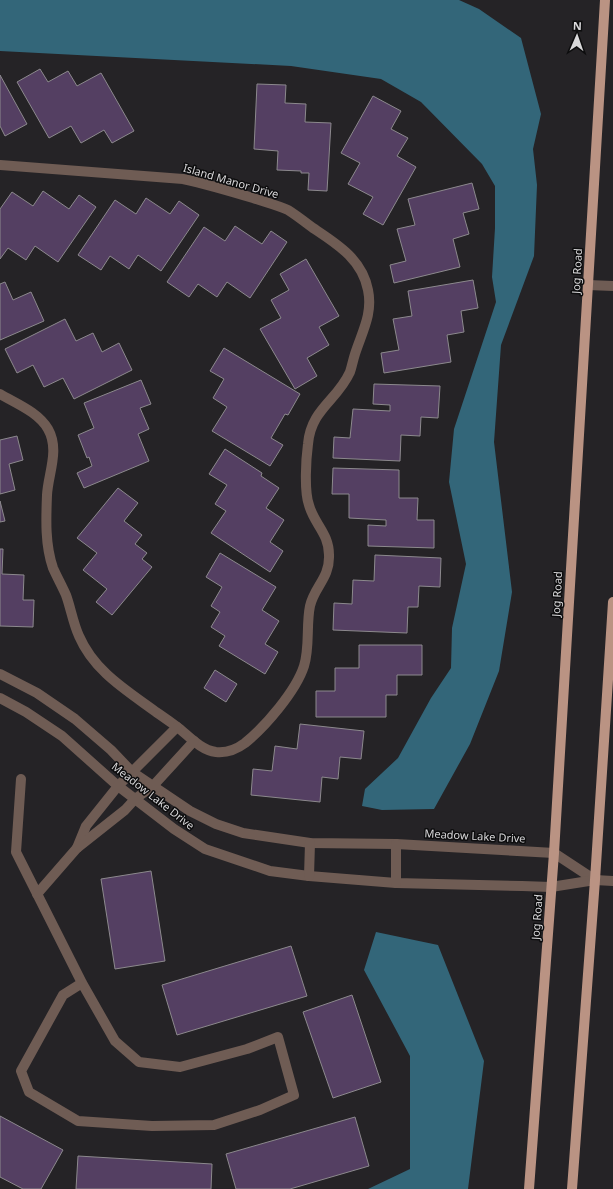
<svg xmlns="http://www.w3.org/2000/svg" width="613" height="1189" viewBox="0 0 613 1189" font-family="'Noto Sans',sans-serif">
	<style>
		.water { fill: #336679 }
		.building { fill: #543f62; stroke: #8c898d }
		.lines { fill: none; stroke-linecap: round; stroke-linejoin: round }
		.minor { stroke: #6f5c54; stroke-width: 10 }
		.major { stroke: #ba9383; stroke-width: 10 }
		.labels { text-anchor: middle; stroke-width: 3; stroke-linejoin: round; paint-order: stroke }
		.street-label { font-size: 11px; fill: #d9d8da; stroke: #0d0d0e }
	</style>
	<rect width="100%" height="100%" fill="#252326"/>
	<g class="water">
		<path d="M0,0H459L479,9L521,38L541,114L533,149L537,185L534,256L501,345L494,442L512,592L499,671L470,744L434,809L382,810L362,806L365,789L398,758L431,698L451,668L452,628L466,564L449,482L454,429L496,302L492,277L495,228V186L482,164L421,102L381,79L291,66L0,51Z"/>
		<path d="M376,932L438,945L484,1061L468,1189H368L410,1169V1056L364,970Z"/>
	</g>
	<g class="building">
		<path d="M40,69L48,82L68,71L77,86L101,73L134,131L112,143L104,130L81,143L71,126L49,138L17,82Z"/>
		<path d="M0,75L27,124L5,136L0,126Z"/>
		<path d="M257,84L286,85L285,103L306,104L305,122L331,123L327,191L308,190L309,173H301V171L277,170L278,151L254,149Z"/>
		<path d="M373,96L401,111L391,129L408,138L397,156L416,167L383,225L363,214L373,197L348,184L360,163L341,153Z"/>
		<path d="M472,183L479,209L463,213L469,234L453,239L460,267L394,283L390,265L406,261L397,229L415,225L408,199Z"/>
		<path d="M43,191L69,209L79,195L96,207L58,262L35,246L26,260L8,248L0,259V209L12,192L33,206Z"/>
		<path d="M146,198L170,214L179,201L199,215L161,271L138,255L129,269L110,256L101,270L78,255L115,200L136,214Z"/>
		<path d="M235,226L262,244L271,231L287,242L250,298L227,282L217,297L198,284L189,297L167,282L204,227L225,241Z"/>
		<path d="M306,259L339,316L319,327L329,345L307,358L317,376L295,389L260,329L281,318L271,300L289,290L280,274Z"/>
		<path d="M473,280L478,308L461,311L464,332L447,335L451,362L384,373L381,353L399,350L393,319L412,316L408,291Z"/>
		<path d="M5,282L13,300L31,292L44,321L0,340V284Z"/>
		<path d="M65,319L76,341L93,333L102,352L119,343L132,370L74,399L63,378L44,387L33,365L17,373L5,349Z"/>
		<path d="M224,348L300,394L288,415L285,414L271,438L283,445L270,466L212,431L227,407L213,398L224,379L210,371Z"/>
		<path d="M141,380L151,404L140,408L149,429L138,434L149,461L84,488L77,473L92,466L89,457L87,458L78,435L94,428L84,403Z"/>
		<path d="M374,384L440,386L438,418L421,417L420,436L401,435L400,461L333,458L334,437L350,438L353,409L390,411V405L373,404Z"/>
		<path d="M17,436L23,460L9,464L15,490L0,494V440Z"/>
		<path d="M225,449L262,473L261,476L279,488L266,508L284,520L270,542L283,551L270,572L211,533L226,511L215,504L227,485L209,474Z"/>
		<path d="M333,468L399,470V498H418L417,520H434V548L368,546V525L386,526V520L349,518V494H332Z"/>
		<path d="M118,488L138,503L124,521L142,535L135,544L147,553L142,559L152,567L112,615L96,602L107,589L83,570L97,553L77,538Z"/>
		<path d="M0,501L5,521L0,522Z"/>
		<path d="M0,549H3L2,574L24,575L23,600H34L33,627L0,626Z"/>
		<path d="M220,553L276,587L262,610L279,621L265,644L278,652L265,674L219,646L225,636L211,627L220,612L211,606L222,587L206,577Z"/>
		<path d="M375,555L441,558L440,587L419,586L418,607H408L407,633L333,630L334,603L352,604L353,580L374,581Z"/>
		<path d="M359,645H422V675H397V695H386V717H316V691H335V668H359Z"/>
		<path d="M215,670L237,684L226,702L204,688Z"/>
		<path d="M300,724L364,731L361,759L340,757L338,779L322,777L320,802L251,795L253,769L272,771L275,746L297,749Z"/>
		<path d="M151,871L165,961L115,969L101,879Z"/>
		<path d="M291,946L307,996L177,1035L162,985Z"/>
		<path d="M352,995L381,1082L333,1098L303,1012Z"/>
		<path d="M0,1116L63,1150L41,1189H23L0,1177Z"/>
		<path d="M355,1117L369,1166L290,1189H236L226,1154Z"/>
		<path d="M78,1156L212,1164L211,1189H76Z"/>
	</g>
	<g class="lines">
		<g class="minor">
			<path d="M0,165L183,179C206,184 230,191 253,198C265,202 277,205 288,210C296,215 305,222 313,228C337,244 362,259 368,290C373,314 362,332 355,354C353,360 352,366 350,372C337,401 311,409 308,444C306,459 304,491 309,505C314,524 329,533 329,555C330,578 314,587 310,606C306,625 310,647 304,666C296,691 265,727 245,743C237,749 226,753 216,752C200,750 188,735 176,726C169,721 162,716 156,712C126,690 94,671 79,636C73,623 71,609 66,595C62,586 57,577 53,568C45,545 46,519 47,495C48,474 60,450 48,429C38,412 17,404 0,394"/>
			<path d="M588,285L613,286"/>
			<path d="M0,674L37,693L75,719L111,750L132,772L190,811L216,824L243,833L310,843L396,844L554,853L595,880"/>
			<path d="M0,698L26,712L62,736L118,786L174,829L205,849L270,871L309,876L396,883L522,886L551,887L595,880L613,881"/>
			<path d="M21,779L16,852L82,983L115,1041L139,1062L180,1067L247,1049L278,1037L294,1095L260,1110L214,1125L152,1126L78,1121L29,1092L21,1071L63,995L82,983"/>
			<path d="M396,844V883"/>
			<path d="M77,848L86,826L118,786L177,727"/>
			<path d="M309,876L310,843"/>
			<path d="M37,894L77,848L125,810L135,799L153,786L194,741"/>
		</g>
		<g class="major">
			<path d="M529,1189L554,853L605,0"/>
			<path d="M572,1189L595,880L613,602"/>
		</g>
	</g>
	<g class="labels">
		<g class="street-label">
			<text transform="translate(231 181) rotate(16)" y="4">Island Manor Drive</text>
			<text transform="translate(577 271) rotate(-87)" y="4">Jog Road</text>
			<text transform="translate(557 594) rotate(-87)" y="4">Jog Road</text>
			<text transform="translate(153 796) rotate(38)" y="4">Meadow Lake Drive</text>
			<text transform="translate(475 836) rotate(3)" y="4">Meadow Lake Drive</text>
			<text transform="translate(537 917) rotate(-86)" y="4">Jog Road</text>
		</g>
	</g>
	<g transform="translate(577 36) rotate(2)" stroke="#0d0d0e" stroke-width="3" paint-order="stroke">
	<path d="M0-3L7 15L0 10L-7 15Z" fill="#d9d8da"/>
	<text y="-6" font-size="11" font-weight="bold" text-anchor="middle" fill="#d9d8da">N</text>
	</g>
</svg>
